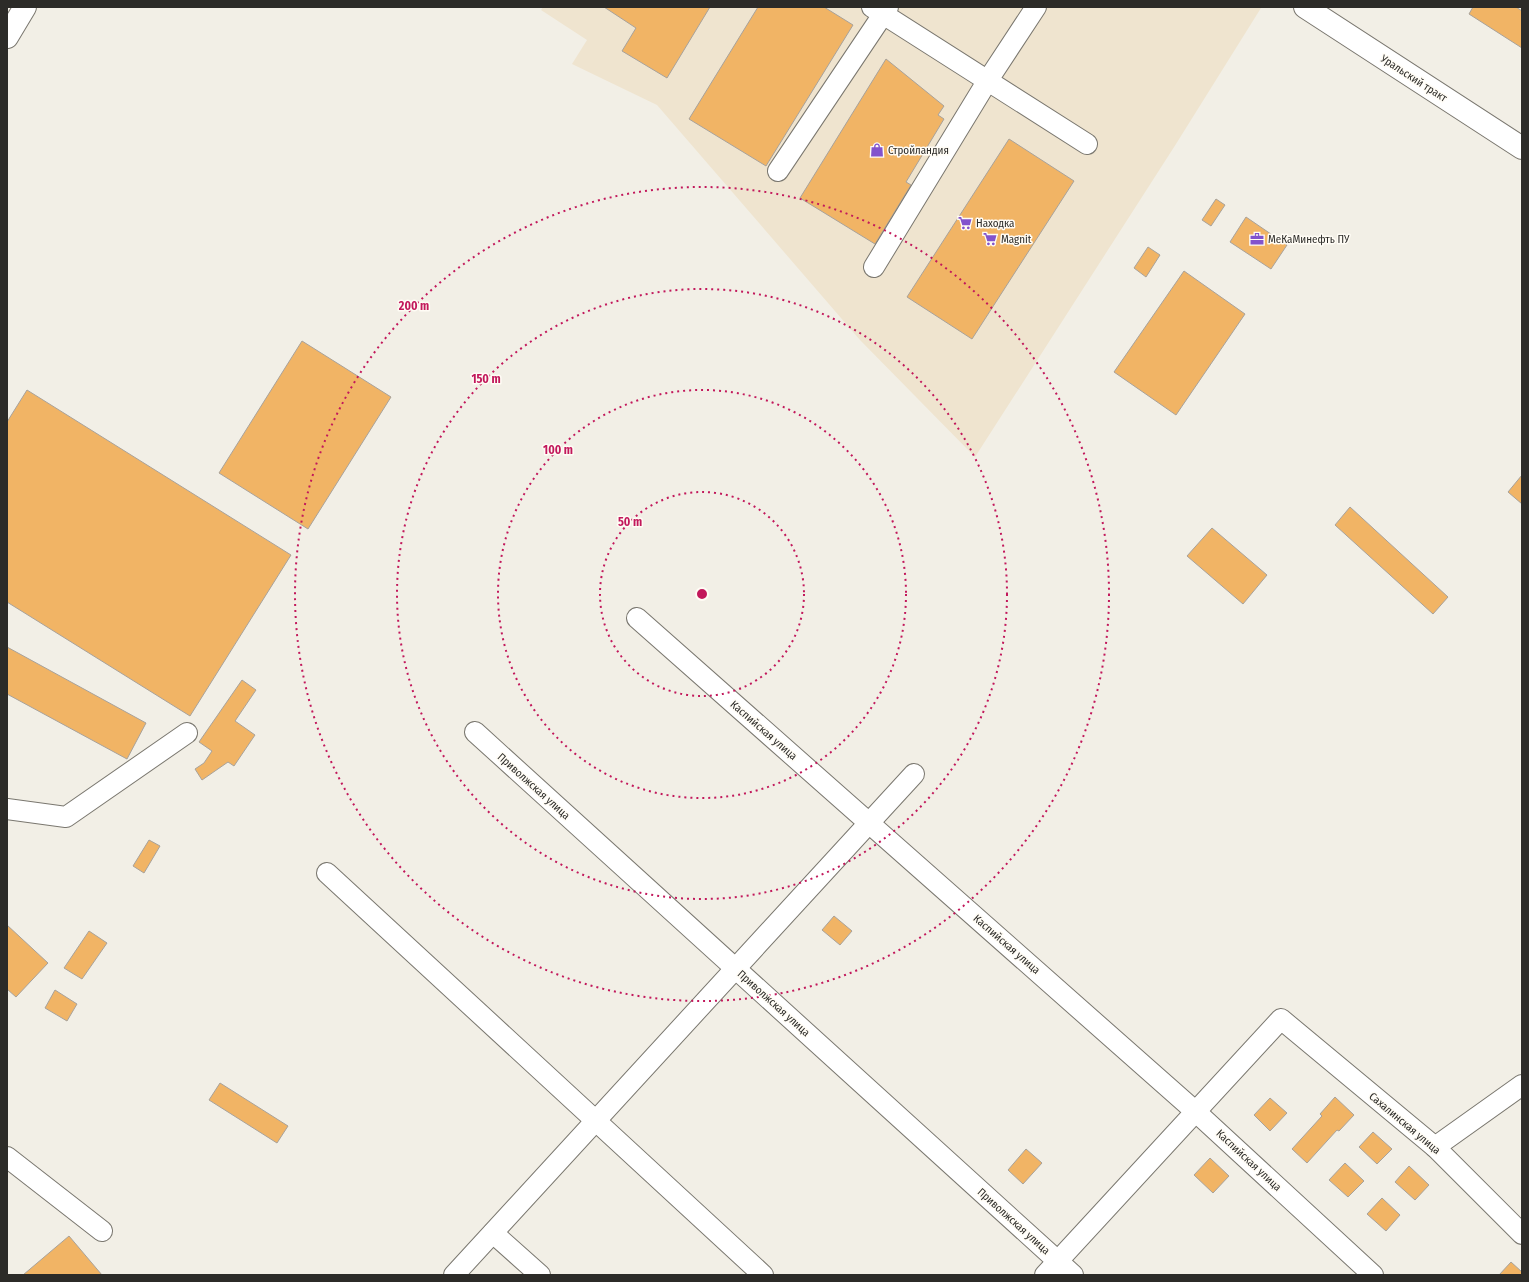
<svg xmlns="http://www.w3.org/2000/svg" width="1529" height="1282" viewBox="0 0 1529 1282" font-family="'Fira Sans Condensed',sans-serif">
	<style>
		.commercial { fill: #efe4cf }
		.building { fill: #f1b465; stroke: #a8a29b }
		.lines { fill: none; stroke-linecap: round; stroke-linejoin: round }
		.minor-casing { stroke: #7a776f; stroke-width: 22 }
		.major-casing { stroke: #7a776f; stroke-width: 24 }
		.minor { stroke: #fff; stroke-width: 20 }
		.major { stroke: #fff; stroke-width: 22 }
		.ring { fill: none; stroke: #c2185b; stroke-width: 2; stroke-dasharray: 2 4 }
		.labels { text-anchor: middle; stroke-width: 3; stroke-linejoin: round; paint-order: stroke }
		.street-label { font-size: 11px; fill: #2c2b28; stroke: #fffcf5 }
		.poi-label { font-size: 11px; fill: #2c2b28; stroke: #fffcf5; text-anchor: start }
		.centre { fill: #c2185b; stroke: #fffcf5; stroke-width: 2 }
		.ring-label { font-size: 12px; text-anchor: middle; font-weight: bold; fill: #c2185b; stroke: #fffcf5; stroke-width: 3; stroke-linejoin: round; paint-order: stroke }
	</style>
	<rect width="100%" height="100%" fill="#f2efe6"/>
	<path class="commercial" d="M543,7H1259L1261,8L1176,144L975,457L860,340L657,105L572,64L587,40L541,10Z"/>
	<g class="building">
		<path d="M604,7H710L667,78L622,51L636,28Z"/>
		<path d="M758,7H824L853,25L766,166L689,119Z"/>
		<path d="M1473,7H1516L1522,11V48L1469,14Z"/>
		<path d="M886,59L944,106L938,115L944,119L906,182L911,185L875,244L800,198Z"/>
		<path d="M1009,139L1074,181L972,339L907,297Z"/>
		<path d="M1216,199L1225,205L1211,226L1202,220Z"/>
		<path d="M1246,217L1287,245L1271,269L1230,242Z"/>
		<path d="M1148,247L1160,255L1146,277L1134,268Z"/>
		<path d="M1184,271L1245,314L1176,415L1114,372Z"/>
		<path d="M302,341L391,397L308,529L219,473Z"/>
		<path d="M27,390L291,555L190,716L7,602V422Z"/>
		<path d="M1522,475V504L1508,492Z"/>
		<path d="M1350,507L1448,597L1433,614L1335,525Z"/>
		<path d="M1212,528L1267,575L1243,604L1187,556Z"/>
		<path d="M7,647L146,723L127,759L7,694Z"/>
		<path d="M242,680L256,690L235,721L255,735L234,766L228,762L202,780L195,769L204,763L212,751L199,742Z"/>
		<path d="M149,840L160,846L144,873L133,866Z"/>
		<path d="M834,916L852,931L840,945L822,930Z"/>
		<path d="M7,925L48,963L16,997L7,989Z"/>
		<path d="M89,931L107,943L82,979L64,968Z"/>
		<path d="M55,990L77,1004L67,1021L45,1008Z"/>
		<path d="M220,1083L288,1126L277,1143L209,1100Z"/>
		<path d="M1335,1097L1354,1115L1339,1131L1337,1130L1307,1163L1292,1149L1322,1116L1320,1114Z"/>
		<path d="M1270,1098L1287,1113L1270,1131L1254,1115Z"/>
		<path d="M1373,1132L1392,1149L1377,1164L1359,1147Z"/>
		<path d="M1026,1149L1042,1163L1023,1184L1008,1170Z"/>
		<path d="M1210,1158L1229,1176L1213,1193L1194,1175Z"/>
		<path d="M1345,1163L1364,1181L1348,1197L1329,1180Z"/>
		<path d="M1409,1166L1429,1185L1415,1200L1395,1182Z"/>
		<path d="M1382,1198L1400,1215L1386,1231L1367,1214Z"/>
		<path d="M69,1236L102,1275H23Z"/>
		<path d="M1511,1262L1522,1272V1275H1499Z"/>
	</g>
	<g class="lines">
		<g class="minor-casing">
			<g id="minor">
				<path d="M872,7L1087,144"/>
				<path d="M778,171L888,7"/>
				<path d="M874,267L988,80L1036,7"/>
				<path d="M637,618L1196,1112L1373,1275"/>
				<path d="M475,732L1073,1275"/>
				<path d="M7,809L66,817L187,733"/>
				<path d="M327,873L763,1275"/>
				<path d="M1435,1147L1522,1085"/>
				<path d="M7,1157L102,1231"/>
				<path d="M493,1233L540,1275"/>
				<path d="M454,1275L914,774"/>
				<path d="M1045,1275L1281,1019L1435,1147L1522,1234"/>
			</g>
		</g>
		<g class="major-casing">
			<g id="major">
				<path d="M1305,7L1522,148"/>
				<path d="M7,37L25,7"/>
			</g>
		</g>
		<use href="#minor" class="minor"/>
		<use href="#major" class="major"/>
	</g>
	<g class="ring">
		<circle cx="702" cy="594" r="102"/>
		<circle cx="702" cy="594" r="204"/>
		<circle cx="702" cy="594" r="305"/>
		<circle cx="702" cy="594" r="407"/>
	</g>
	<defs>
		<g id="shop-bare" transform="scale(1.08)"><path d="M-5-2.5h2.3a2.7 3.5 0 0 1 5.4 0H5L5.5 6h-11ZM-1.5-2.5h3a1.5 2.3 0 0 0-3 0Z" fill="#8253cc" stroke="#fffcf5" stroke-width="2.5" paint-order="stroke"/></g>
		<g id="supermarket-bare" transform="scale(1.08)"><path d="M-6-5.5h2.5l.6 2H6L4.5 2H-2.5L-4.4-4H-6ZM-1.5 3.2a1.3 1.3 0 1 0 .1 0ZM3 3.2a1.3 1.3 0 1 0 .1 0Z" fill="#8253cc" stroke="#fffcf5" stroke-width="2.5" paint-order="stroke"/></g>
		<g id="office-bare" transform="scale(1.08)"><path d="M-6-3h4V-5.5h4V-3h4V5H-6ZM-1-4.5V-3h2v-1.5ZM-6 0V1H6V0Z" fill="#8253cc" stroke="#fffcf5" stroke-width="2.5" paint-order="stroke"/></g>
	</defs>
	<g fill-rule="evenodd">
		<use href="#shop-bare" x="877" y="150"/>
		<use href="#supermarket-bare" x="965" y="223"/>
		<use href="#supermarket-bare" x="990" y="239"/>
		<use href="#office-bare" x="1257" y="239"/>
	</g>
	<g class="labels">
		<g class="street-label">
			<text transform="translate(1414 78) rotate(33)" y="4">Уральский тракт</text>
			<text transform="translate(764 730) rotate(41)" y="4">Каспийская улица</text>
			<text transform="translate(534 786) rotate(42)" y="4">Приволжская улица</text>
			<text transform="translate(1007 944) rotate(41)" y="4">Каспийская улица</text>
			<text transform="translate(774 1003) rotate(42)" y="4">Приволжская улица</text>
			<text transform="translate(1405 1123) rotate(40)" y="4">Сахалинская улица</text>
			<text transform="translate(1249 1160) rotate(43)" y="4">Каспийская улица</text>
			<text transform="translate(1014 1221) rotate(42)" y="4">Приволжская улица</text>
		</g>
		<g class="poi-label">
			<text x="888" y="154">Стройландия</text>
			<text x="976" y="227">Находка</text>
			<text x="1001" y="243">Magnit</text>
			<text x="1268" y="243">МеКаМинефть ПУ</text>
		</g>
	</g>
	<circle cx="702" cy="594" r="6" class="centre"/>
	<g class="ring-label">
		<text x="414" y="310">200 m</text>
		<text x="486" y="383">150 m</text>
		<text x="558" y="454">100 m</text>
		<text x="630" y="526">50 m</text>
	</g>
	<rect width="1529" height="1282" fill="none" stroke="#2c2b28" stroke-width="16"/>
</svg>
